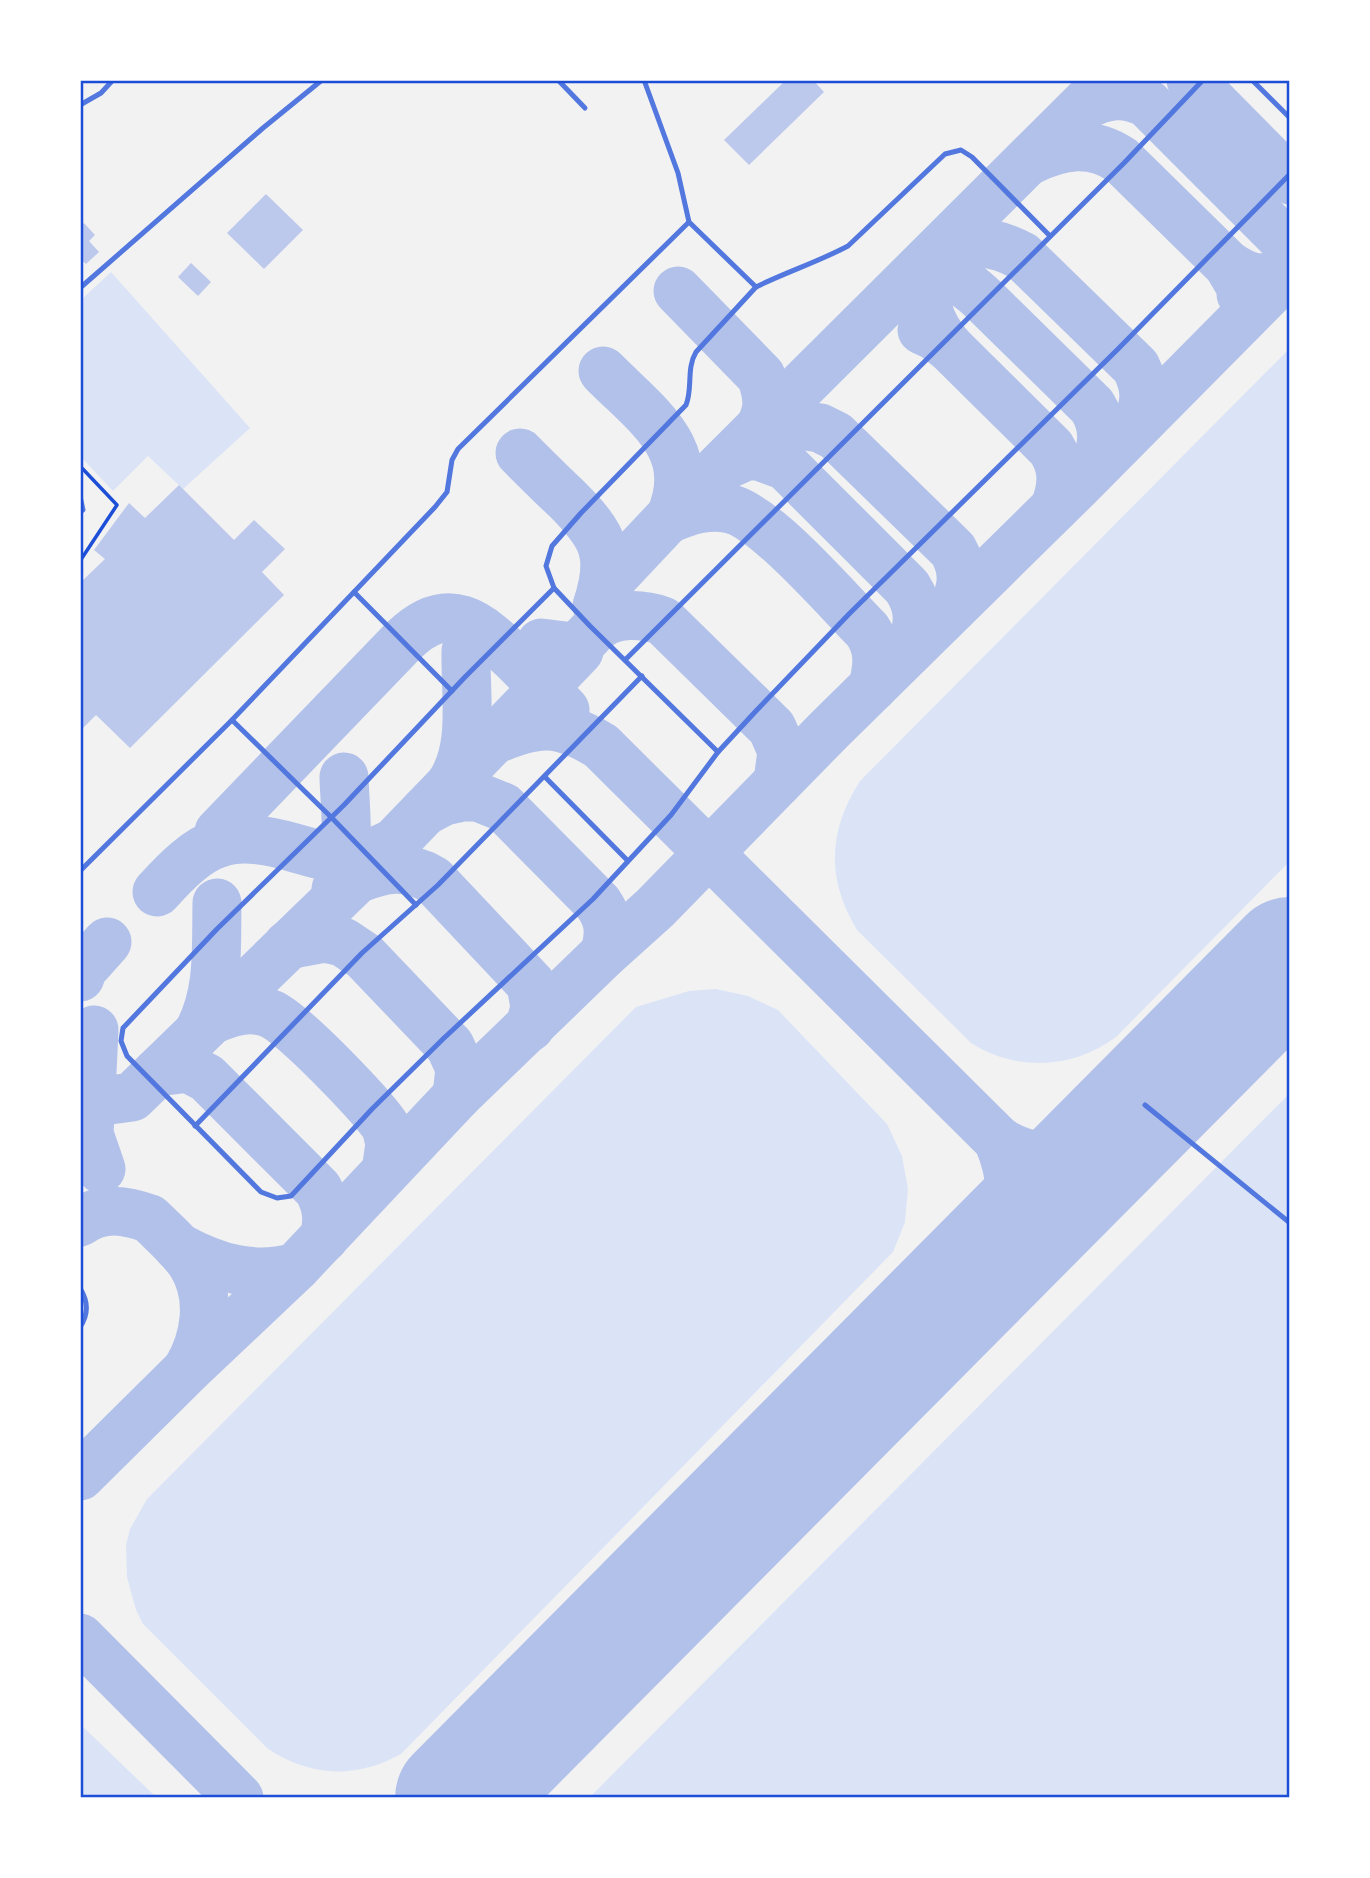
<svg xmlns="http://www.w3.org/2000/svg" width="1370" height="1878" viewBox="0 0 1370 1878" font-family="'Roboto Condensed',sans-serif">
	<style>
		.green { fill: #dbe4f7 }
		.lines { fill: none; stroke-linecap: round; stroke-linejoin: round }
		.taxiway { stroke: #b2c1ea; stroke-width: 49 }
		.runway { stroke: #b2c1ea; stroke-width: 124 }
		.building { fill: #bdc9ec }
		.path { stroke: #1d4ed8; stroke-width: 3.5 }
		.service { stroke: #5277de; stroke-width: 5 }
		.neatline { fill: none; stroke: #1d4ed8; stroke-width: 2.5 }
	</style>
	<rect width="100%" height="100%" fill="#f2f2f2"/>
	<g class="green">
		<path d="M111,272L250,428L183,489L148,456L113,491L81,457V300Z"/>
		<path d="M1289,349V862L1116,1037C1073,1069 1017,1072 971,1043L857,930C826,878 828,831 860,781Z"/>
		<path d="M716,989L748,996L778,1010L887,1124L902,1156L908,1189L905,1222L893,1252L401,1754C356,1779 311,1777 268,1749L143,1624L136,1610L127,1577L126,1545L130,1529L147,1499L636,1007L689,991Z"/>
		<path d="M1289,1094V1797H590Z"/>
		<path d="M80,1725H81L156,1797H81Z"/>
	</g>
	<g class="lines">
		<g class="taxiway">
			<path d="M1191,80L1290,180"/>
			<path d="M1084,106C1107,94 1124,92 1147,103L1286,242L1289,255L1288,273C1261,280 1252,281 1228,265"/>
			<path d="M1031,160C1062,145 1091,140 1121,160L1228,265L1241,287V294"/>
			<path d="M906,284C941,269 957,274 984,300L1092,406C1105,426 1104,446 1094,468"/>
			<path d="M678,291L761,376C769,398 770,413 756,433"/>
			<path d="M922,330L935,336L950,348L1051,448C1064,468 1063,485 1055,507"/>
			<path d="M950,348C922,315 922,293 937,253C970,240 991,239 1022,256L1136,367C1147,390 1146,403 1136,426"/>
			<path d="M603,371C647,416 700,448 670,518"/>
			<path d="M756,433L793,424L820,428L836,436L953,550C965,571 963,589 952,609"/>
			<path d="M520,453C535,468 551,484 567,499C604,536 614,555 597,606"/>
			<path d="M722,467L746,456H759L786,466L907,587C922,610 919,629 908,652"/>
			<path d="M669,519C689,510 709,504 731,509C767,518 838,601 867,630C880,649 878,665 873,687"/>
			<path d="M602,589L666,521L1109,80"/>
			<path d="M541,643L573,647C584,643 589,633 598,626C616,612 643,614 663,621L772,728L782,751L778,782"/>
			<path d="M494,740C538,721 559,720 601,746L998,1140C1011,1171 1018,1212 999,1243C992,1254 984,1265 976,1275"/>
			<path d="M451,783C475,747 465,693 466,651"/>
			<path d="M425,811L444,801L462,797H478L503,807L598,903C610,920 610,933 605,953"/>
			<path d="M219,843V832L403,641C449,596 479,624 516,660C533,677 549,693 565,710"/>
			<path d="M357,879C385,868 406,864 433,880L531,984L535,1007L530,1027"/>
			<path d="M336,889C352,857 345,812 344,777"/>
			<path d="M157,892C203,841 227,828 295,848C316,854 336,861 358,857C370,855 383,848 394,843"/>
			<path d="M288,945L325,938L343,942L364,956L450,1046L460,1068L457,1096"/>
			<path d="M80,977L82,970L107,942"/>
			<path d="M209,1021C229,1012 250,1005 271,1014C294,1024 371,1105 386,1127L390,1144L386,1171"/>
			<path d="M94,1030L89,1134L101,1169"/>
			<path d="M199,1031C220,991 216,947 217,903"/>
			<path d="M158,1072L188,1068L207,1078L318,1189C327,1205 329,1220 324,1238"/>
			<path d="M80,1104L132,1097L394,843L579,651"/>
			<path d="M998,1140C1037,1167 1070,1155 1111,1139"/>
			<path d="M80,1222C103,1206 126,1210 150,1219C164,1233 181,1247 192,1264C212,1297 206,1338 187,1370"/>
			<path d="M178,1247C217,1268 253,1279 296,1267"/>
			<path d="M80,1476L186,1371L296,1267L457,1096L605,953L655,908L829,730L1078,485L1290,271"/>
			<path d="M80,1638L239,1798"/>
		</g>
		<path class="runway" d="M457,1798L1290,959"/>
	</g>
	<g class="building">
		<path d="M786,80H813L824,92L749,165L724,140Z"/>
		<path d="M266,194L303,230L264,269L227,233Z"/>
		<path d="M84,223L95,235L89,241L99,252L86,264L80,259V227Z"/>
		<path d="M191,263L211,282L198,296L178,277Z"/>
		<path d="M179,485L234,540L254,520L285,549L262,572L284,595L130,748L96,715L80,731V583L105,559L94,550L129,503L145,518Z"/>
	</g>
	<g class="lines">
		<path class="path" d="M80,466L117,505L80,561"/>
		<g class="service">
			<path d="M558,80L585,108"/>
			<path d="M644,80L678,173L689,222L756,287C786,272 818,262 848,246L945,154L961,150L972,157L1050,236"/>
			<path d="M1252,80L1290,118"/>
			<path d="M80,105L101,93L113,80"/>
			<path d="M80,288L263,128L322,80"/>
			<path d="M80,496L83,510L80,512"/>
			<path d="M554,588L465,677L344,805L217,929L123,1028L121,1041L127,1056L261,1192L277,1198L291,1196L372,1109L443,1039L593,899L671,815L718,752L755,712L850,613L1118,349L1290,174"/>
			<path d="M354,592L452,691"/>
			<path d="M625,660L1124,163L1203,80"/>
			<path d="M232,720L331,817L416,905"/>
			<path d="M718,752L590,626L554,588L546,566L552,546L581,513L686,405C693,388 686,369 696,352L756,287"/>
			<path d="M545,777L628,861"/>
			<path d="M80,871L232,720L435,507L447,492L452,460L458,449L689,222"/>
			<path d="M1145,1105L1290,1223"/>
			<path d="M195,1126L362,953L438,885L642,676"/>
			<path d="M80,1288C88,1301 89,1314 80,1327"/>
		</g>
	</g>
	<rect width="1370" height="1878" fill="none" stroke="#ffffff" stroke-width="164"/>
	<rect x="82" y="82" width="1206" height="1714" class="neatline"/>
</svg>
